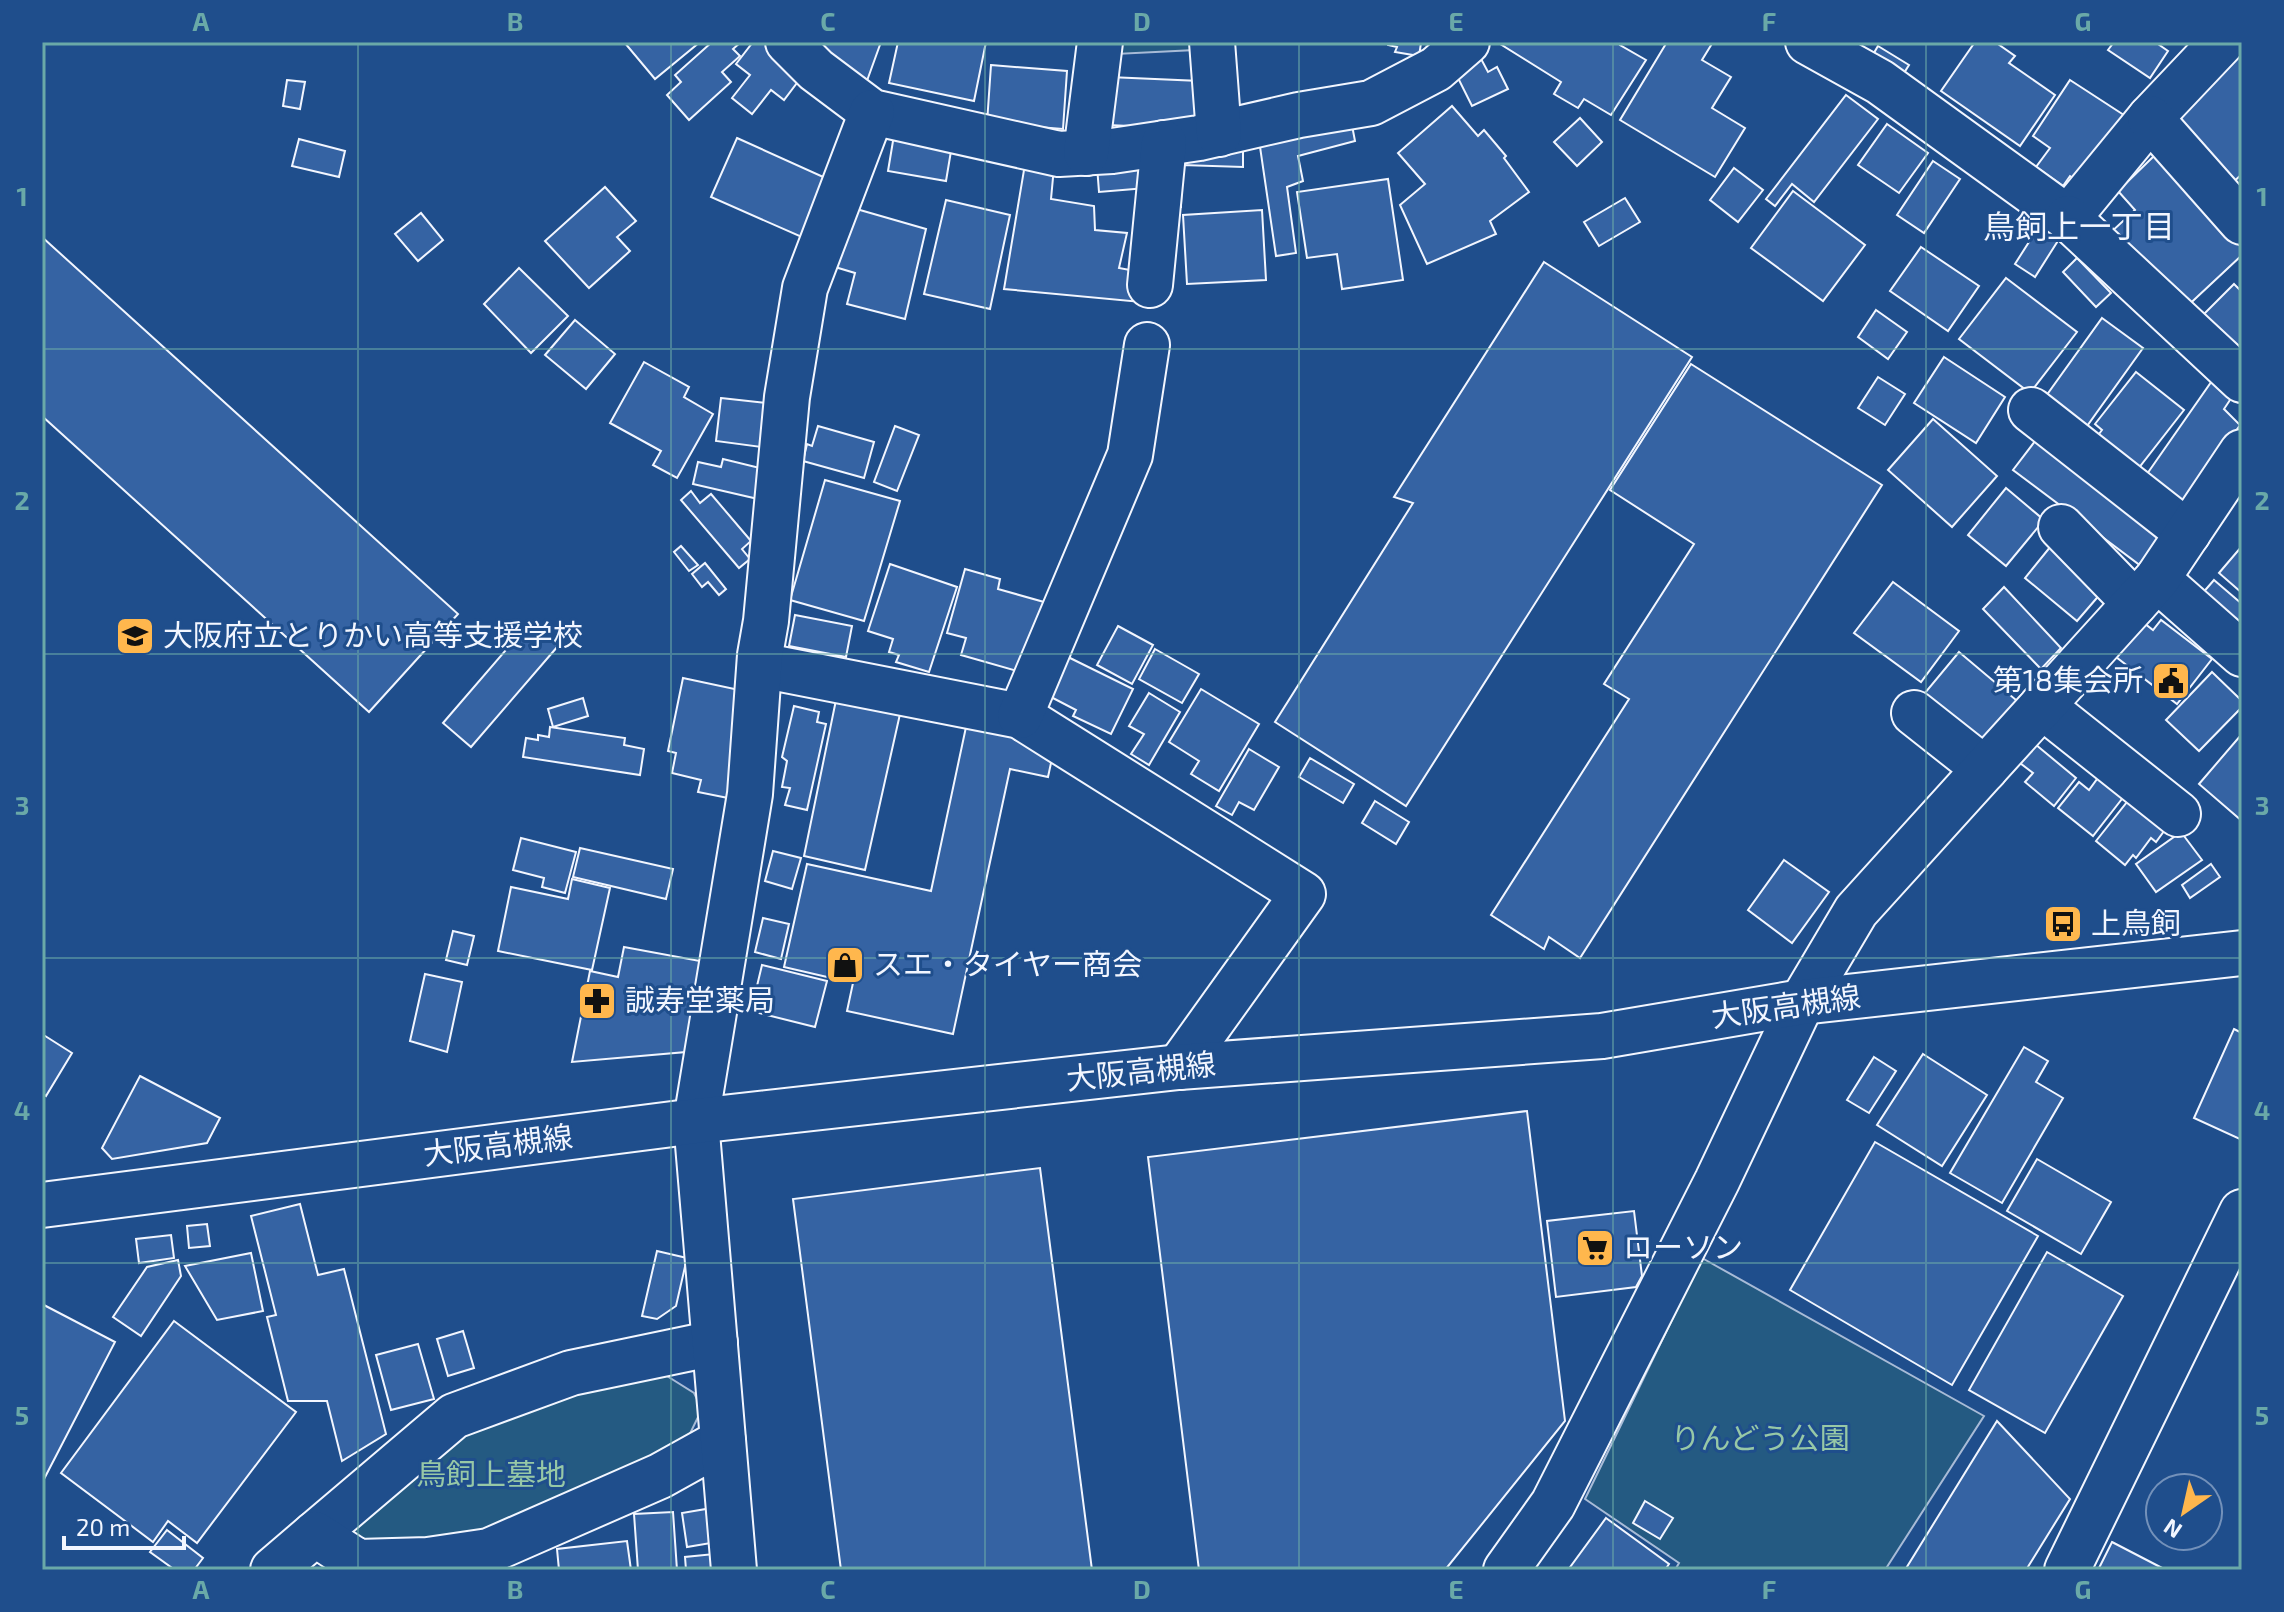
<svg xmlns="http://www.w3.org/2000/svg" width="2284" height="1612" viewBox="0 0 2284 1612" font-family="'Exo 2','Noto Sans JP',sans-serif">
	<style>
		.green { fill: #245a82; stroke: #a8bbd7; stroke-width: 2 }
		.building { fill: #3563a3; stroke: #f2f6ff; stroke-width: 2 }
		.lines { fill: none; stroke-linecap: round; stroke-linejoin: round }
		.minor-casing { stroke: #f2f6ff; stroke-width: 48 }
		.major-casing { stroke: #f2f6ff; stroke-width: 48 }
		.minor { stroke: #1f4e8c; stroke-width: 44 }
		.major { stroke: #1f4e8c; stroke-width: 44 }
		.grid { fill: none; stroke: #6aa9a8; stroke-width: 2; stroke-opacity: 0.55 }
		.labels { text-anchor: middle; stroke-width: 6; stroke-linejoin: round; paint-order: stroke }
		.poi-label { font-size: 30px; fill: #f2f6ff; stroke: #1f4e8c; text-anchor: start }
		.street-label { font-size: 30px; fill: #f2f6ff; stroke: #1f4e8c }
		.park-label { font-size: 30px; fill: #97c8a6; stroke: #1f4e8c }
		.neighbourhood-label { font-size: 32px; fill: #f2f6ff; stroke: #1f4e8c }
		.neatline { fill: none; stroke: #6aa9a8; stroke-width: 3 }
		.grid-label { font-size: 26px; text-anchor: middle; font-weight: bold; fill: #6aa9a8 }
	</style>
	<rect width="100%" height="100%" fill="#1f4e8c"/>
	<g class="green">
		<path d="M1118,42H1196L1195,50L1116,54Z"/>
		<path d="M1702,1258L1984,1416L1885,1570H1675L1679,1563L1585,1499Z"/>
		<path d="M659,1371L694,1393L702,1409L681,1452L504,1532L413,1548L356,1540L351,1524L464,1423Z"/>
	</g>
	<g class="building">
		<path d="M624,42H700L655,79Z"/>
		<path d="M712,42H741L733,49L740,56L722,72L731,82L689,120L667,95L681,82L675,75Z"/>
		<path d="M753,42H777L809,67L784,100L771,90L752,114L732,98L750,75L736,64Z"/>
		<path d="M802,42H881L864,89Z"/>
		<path d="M898,42H986L974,101L889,83Z"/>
		<path d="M1388,42H1387H1426L1425,44L1421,43L1419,56L1395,52L1397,47L1388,45Z"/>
		<path d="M1497,42H1621L1620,45L1646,60L1611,115L1584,99L1578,108L1554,94L1561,82Z"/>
		<path d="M1667,42H1713L1702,60L1731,77L1712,108L1745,128L1715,177L1620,120Z"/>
		<path d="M1975,42H1995L2015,56L2009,63L2055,95L2020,146L1941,91Z"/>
		<path d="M2114,42H2155L2168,51L2150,78L2108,50Z"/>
		<path d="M2242,44V174L2230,185L2165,118Z"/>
		<path d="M1878,46L1909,65L1897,84L1867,65Z"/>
		<path d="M1479,55L1488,72L1497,67L1508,89L1472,106L1453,68Z"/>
		<path d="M991,65L1067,71L1063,129L987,123Z"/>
		<path d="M1109,77L1200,81L1199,129L1107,125Z"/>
		<path d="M287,80L305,82L300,109L283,106Z"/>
		<path d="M2070,80L2130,119L2085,186L2070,176L2063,186L2036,167L2050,148L2033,136Z"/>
		<path d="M1846,95L1878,119L1814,202L1792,184L1775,206L1766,199Z"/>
		<path d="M1452,106L1478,136L1484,130L1506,156L1504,158L1529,192L1490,221L1496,234L1427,264L1400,205L1425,184L1398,153Z"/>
		<path d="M1350,115L1355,141L1298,156L1303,181L1287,187L1296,253L1276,256L1259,140Z"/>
		<path d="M1580,118L1602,142L1577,166L1554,142Z"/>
		<path d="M1887,124L1928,153L1899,193L1858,165Z"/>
		<path d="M895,129L953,139L946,181L888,171Z"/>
		<path d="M737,138L830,180L804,238L711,197Z"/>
		<path d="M299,139L345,151L339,177L292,166Z"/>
		<path d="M1164,145L1243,147V167L1182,165L1181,207L1163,206Z"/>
		<path d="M2155,155L2242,248V255L2181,312L2109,234L2135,210L2118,191Z"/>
		<path d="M1933,161L1960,179L1924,233L1897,215Z"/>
		<path d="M1156,162L1158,187L1099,192L1097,166Z"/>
		<path d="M1025,164L1054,167L1051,199L1094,206L1095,230L1127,233L1119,268L1146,273L1141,302L1004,289Z"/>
		<path d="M1734,168L1763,190L1738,222L1710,200Z"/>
		<path d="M1388,179L1403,280L1342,289L1337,254L1307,258L1297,192Z"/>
		<path d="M605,187L636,221L617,237L630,251L589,288L545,241Z"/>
		<path d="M1793,191L1865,245L1823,301L1751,248Z"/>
		<path d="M1625,198L1640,222L1599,246L1584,222Z"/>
		<path d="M946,200L1010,215L990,309L924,294Z"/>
		<path d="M853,208L926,229L905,319L847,304L855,273L835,267Z"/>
		<path d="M1262,210L1266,280L1187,284L1183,215Z"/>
		<path d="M421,213L443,240L418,261L395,234Z"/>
		<path d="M2041,223L2061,236L2035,277L2015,264Z"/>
		<path d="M42,237L458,614L369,712L42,416Z"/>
		<path d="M1921,247L1979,286L1948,331L1890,291Z"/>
		<path d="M2077,258L2111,293L2096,307L2063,272Z"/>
		<path d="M1544,262L1692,357L1406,806L1275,722L1413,503L1394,497Z"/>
		<path d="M519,268L568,316L531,353L484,304Z"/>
		<path d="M2006,278L2077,332L2030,393L1959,339Z"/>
		<path d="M2234,284L2242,292V375L2193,325Z"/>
		<path d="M1876,310L1907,332L1888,359L1858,337Z"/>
		<path d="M2102,318L2143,348L2082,433L2041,403Z"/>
		<path d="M575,320L615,354L586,389L545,355Z"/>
		<path d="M1944,357L2005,397L1976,443L1914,403Z"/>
		<path d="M644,362L689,387L684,397L713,414L677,478L653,465L661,451L610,423Z"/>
		<path d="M1691,364L1882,485L1580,958L1549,937L1544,949L1491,915L1629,699L1604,684L1694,544L1610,490Z"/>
		<path d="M2136,372L2184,410L2134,474L2093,442L2102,430L2095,424Z"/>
		<path d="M1878,377L1905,394L1885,425L1858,408Z"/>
		<path d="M2214,378L2234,394L2224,409L2240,425L2179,515L2140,484Z"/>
		<path d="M721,398L767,403L761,447L716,441Z"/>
		<path d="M1933,419L1997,476L1952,527L1888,470Z"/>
		<path d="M818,426L874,442L864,478L803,461L807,444L812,446Z"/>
		<path d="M895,426L919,435L897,491L874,482Z"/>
		<path d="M2042,432L2170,528L2141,566L2013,470Z"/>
		<path d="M723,459L764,469L758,499L693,484L698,462L721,467Z"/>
		<path d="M825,480L900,501L864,621L790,600Z"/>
		<path d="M2006,488L2044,520L2006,566L1968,535Z"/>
		<path d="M691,491L700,503L711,494L751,541L742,549L750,559L739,568L681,500Z"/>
		<path d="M2055,541L2108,585L2077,621L2025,578Z"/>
		<path d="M681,546L698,565L689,571L674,552Z"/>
		<path d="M2242,546V593L2219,573Z"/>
		<path d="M705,563L726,589L719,595L708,582L702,587L692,574Z"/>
		<path d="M890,564L957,587L929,672L896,662L899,655L889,652L893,639L868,631Z"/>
		<path d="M965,569L1000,579L998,589L1044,602L1024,673L961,655L966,638L947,633Z"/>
		<path d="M2214,580L2242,604V644L2194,603Z"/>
		<path d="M1893,582L1959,631L1921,682L1854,633Z"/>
		<path d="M2004,587L2061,648L2041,669L1983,609Z"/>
		<path d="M795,615L852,626L846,657L789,646Z"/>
		<path d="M2135,616L2153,630L2161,620L2212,659L2177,704L2107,650Z"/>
		<path d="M530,622L558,646L471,747L443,723Z"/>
		<path d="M1118,626L1153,645L1132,684L1097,665Z"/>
		<path d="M1155,649L1199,674L1182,703L1139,679Z"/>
		<path d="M1959,652L2022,705L1986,746L1924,694Z"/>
		<path d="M1068,657L1133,689L1111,734L1073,716L1076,710L1049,696Z"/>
		<path d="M2212,672L2242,701V707L2199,751L2166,720Z"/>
		<path d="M683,678L744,691L738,800L698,792L701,780L672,773L676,753L668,751Z"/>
		<path d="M1201,689L1259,724L1219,791L1191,774L1199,761L1169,742Z"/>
		<path d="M1149,693L1180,712L1149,765L1131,754L1144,734L1129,726Z"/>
		<path d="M583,698L588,716L553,727L548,709Z"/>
		<path d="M836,700L900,714L865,870L804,856Z"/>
		<path d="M794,706L819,712L817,722L826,724L807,810L785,805L790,788L782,787L787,761L782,757Z"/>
		<path d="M969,713L1019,724L1015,740L1054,749L1048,777L1010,769L953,1034L847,1011L853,983L784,967L807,864L931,891Z"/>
		<path d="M550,727L625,738L624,745L644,749L640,775L523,757L526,738L538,740V735L549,737Z"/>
		<path d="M2241,735L2242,736V821L2199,784Z"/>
		<path d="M2035,744L2076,778L2054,806L2025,782L2033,773L2020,763Z"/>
		<path d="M1249,749L1279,767L1254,810L1239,802L1232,815L1216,806Z"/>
		<path d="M1310,758L1354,784L1343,803L1299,777Z"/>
		<path d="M2100,775L2125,795L2093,836L2058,808L2079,782L2089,790Z"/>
		<path d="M2131,797L2167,827L2156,842L2151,838L2136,858L2133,855L2125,865L2096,841Z"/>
		<path d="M1375,801L1409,822L1396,844L1362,823Z"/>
		<path d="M2181,832L2202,860L2156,892L2136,864Z"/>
		<path d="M521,838L576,852L565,893L542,887L544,878L513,870Z"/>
		<path d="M580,848L673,869L666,899L573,877Z"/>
		<path d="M773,851L801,858L792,889L765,881Z"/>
		<path d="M1784,860L1829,892L1792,943L1748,910Z"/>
		<path d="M2211,864L2220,877L2190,898L2182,885Z"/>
		<path d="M572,879L610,888L592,970L498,951L511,887L568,899Z"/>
		<path d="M763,918L789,924L781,959L755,952Z"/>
		<path d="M453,931L474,936L467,965L446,960Z"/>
		<path d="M624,947L700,961L686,1052L572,1062L590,971L618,977Z"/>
		<path d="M762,965L827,981L815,1027L751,1011Z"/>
		<path d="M425,974L462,982L447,1052L410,1041Z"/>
		<path d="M2234,1029L2242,1033V1140L2194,1118Z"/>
		<path d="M42,1034L72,1053L46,1096L42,1093Z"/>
		<path d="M2024,1047L2048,1061L2036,1082L2063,1098L2002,1203L1950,1173Z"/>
		<path d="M1923,1054L1987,1095L1942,1166L1877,1125Z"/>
		<path d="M1874,1057L1896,1071L1869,1113L1847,1100Z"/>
		<path d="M140,1076L220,1118L207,1143L112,1159L102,1148Z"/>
		<path d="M1527,1111L1565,1421L1445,1570H1199L1148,1157Z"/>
		<path d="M1875,1142L2038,1236L1952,1385L1790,1290Z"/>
		<path d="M2037,1159L2111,1202L2081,1254L2007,1211Z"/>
		<path d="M1040,1168L1092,1570H841L793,1199Z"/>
		<path d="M300,1204L318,1275L344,1269L386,1434L342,1461L327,1401H288L267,1317L276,1315L251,1216Z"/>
		<path d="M1634,1211L1642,1276L1636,1287L1556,1297L1547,1221Z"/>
		<path d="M207,1224L210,1246L189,1248L187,1226Z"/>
		<path d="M171,1235L174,1258L139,1263L136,1239Z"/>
		<path d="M657,1251L687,1258L676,1306L657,1319L642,1316Z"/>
		<path d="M2047,1252L2123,1296L2045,1433L1969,1390Z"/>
		<path d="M251,1253L263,1311L217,1320L185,1266Z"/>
		<path d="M178,1260L181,1276L141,1336L113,1317L147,1267Z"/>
		<path d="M42,1304L115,1342L43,1481L42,1480Z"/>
		<path d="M174,1321L296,1412L197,1543L168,1521L153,1542L61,1473Z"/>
		<path d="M463,1331L474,1368L448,1376L437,1339Z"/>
		<path d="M418,1344L434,1399L391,1410L376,1355Z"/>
		<path d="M1997,1421L2070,1499L2026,1570H1905Z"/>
		<path d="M1645,1501L1673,1518L1660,1539L1633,1523Z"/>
		<path d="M706,1509L711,1543L687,1547L682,1513Z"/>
		<path d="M673,1512L677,1570H638L634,1514Z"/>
		<path d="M1606,1518L1669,1564L1665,1570H1568Z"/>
		<path d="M167,1530L203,1558L194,1570H175L150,1552Z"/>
		<path d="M627,1541L631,1570H559L557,1549Z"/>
		<path d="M2112,1542L2166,1570H2098Z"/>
		<path d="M714,1554L716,1570H686L685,1557Z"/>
	</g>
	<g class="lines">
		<g class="minor-casing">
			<g id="minor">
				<path d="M788,42L816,70L872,112L1059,154L1112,151L1199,138L1299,115L1371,103L1436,69L1467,42"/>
				<path d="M1212,42L1219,134"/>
				<path d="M1808,42L1880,82L2068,218L2150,118L2222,42"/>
				<path d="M2150,118L2242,222"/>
				<path d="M1086,153L1100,42"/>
				<path d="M2068,218L2242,380"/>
				<path d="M1150,285L1164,143"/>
				<path d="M2031,410L2188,533"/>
				<path d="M2061,527L2135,603"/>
				<path d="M2157,579L2242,654"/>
				<path d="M760,665L1020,716L1303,894L1179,1067"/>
				<path d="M2042,706L2178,814"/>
				<path d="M1914,713L1985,769"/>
				<path d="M1020,716L1130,455L1147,345"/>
				<path d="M315,1534L454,1416L571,1373L715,1343"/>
				<path d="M273,1570L315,1534L358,1562L428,1560L489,1551L660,1476L723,1441"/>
				<path d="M734,1570L696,1121L750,794L760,655L766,621L787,397L805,288L872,112"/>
				<path d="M1506,1570L1553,1504L1717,1181L1802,1002L1856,911L2157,579L2242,452"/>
				<path d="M2067,1570L2242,1212"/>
			</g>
		</g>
		<g class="major-casing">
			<path id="major" d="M42,1205L696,1121L1179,1067L1602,1036L1802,1002L2242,953"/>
		</g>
		<use href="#minor" class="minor"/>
		<use href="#major" class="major"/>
	</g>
	<path class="grid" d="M358,42V1570M671,42V1570M985,42V1570M1299,42V1570M1613,42V1570M1926,42V1570M42,349H2242M42,654H2242M42,958H2242M42,1263H2242"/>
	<defs>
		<g id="school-square" transform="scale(2)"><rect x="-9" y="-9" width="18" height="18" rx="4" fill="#ffb74d" stroke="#1f4e8c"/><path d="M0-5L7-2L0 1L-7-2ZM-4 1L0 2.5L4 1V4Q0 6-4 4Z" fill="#111"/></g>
		<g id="civic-square" transform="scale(2)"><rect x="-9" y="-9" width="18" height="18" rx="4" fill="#ffb74d" stroke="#1f4e8c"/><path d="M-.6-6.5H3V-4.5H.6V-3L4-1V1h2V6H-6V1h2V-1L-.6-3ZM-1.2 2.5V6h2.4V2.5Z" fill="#111"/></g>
		<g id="bus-square" transform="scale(2)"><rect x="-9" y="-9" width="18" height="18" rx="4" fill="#ffb74d" stroke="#1f4e8c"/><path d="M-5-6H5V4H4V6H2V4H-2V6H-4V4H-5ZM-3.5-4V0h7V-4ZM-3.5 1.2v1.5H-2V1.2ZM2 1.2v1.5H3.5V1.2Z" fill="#111"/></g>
		<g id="shop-square" transform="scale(2)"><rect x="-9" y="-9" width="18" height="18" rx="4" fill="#ffb74d" stroke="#1f4e8c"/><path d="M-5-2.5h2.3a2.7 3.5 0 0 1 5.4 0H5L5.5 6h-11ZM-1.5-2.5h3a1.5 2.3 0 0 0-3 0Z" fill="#111"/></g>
		<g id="pharmacy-square" transform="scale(2)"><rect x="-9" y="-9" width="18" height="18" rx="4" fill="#ffb74d" stroke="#1f4e8c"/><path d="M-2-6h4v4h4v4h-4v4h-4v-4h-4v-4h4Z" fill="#111"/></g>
		<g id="supermarket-square" transform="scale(2)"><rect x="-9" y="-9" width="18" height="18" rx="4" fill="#ffb74d" stroke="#1f4e8c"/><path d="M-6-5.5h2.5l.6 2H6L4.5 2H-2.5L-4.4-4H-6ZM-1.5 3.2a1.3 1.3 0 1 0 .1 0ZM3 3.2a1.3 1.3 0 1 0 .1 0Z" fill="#111"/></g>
	</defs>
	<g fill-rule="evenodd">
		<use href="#school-square" x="135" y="636"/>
		<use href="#civic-square" x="2171" y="681"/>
		<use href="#bus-square" x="2063" y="924"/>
		<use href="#shop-square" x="845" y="965"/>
		<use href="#pharmacy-square" x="597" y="1001"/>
		<use href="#supermarket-square" x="1595" y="1248"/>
	</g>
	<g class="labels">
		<g class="poi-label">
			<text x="163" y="646">大阪府立とりかい高等支援学校</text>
			<text x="2143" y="691" text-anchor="end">第18集会所</text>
			<text x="2091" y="934">上鳥飼</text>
			<text x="873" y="975">スエ・タイヤー商会</text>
			<text x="625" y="1011">誠寿堂薬局</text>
			<text x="1623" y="1258">ローソン</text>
		</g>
		<g class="street-label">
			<text transform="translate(1786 1007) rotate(-8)" y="10">大阪高槻線</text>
			<text transform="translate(1141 1072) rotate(-6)" y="10">大阪高槻線</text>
			<text transform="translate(498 1146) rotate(-7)" y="10">大阪高槻線</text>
		</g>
		<g class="park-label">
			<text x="1760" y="1449">りんどう公園</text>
			<text x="491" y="1485">鳥飼上墓地</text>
		</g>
		<g class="neighbourhood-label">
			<text x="2079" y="238">鳥飼上一丁目</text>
		</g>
	</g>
	<rect width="2284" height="1612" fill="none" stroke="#1f4e8c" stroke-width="88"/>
	<g transform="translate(2184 1512) rotate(214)"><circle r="38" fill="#1f4e8c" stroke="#7391ba" stroke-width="2"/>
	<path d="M0-6L14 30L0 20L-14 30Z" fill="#ffb74d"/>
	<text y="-12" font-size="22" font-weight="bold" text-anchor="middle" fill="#f2f6ff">N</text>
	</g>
	<path d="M64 1536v12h120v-12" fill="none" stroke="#f2f6ff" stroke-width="4"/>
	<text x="76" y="1536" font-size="24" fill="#f2f6ff" stroke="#1f4e8c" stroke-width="6" paint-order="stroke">20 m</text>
	<rect x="44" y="44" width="2196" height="1524" class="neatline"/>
	<g class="grid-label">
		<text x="201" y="31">A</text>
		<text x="515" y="31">B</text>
		<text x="828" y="31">C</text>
		<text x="1142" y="31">D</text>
		<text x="1456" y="31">E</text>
		<text x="1769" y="31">F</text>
		<text x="2083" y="31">G</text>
		<text x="22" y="206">1</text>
		<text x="2262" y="206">1</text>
		<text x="22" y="510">2</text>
		<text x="2262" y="510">2</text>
		<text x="22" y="815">3</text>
		<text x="2262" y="815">3</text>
		<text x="22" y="1120">4</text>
		<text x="2262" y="1120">4</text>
		<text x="22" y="1425">5</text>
		<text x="2262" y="1425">5</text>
		<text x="201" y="1599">A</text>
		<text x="515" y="1599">B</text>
		<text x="828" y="1599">C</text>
		<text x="1142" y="1599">D</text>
		<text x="1456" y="1599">E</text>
		<text x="1769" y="1599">F</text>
		<text x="2083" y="1599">G</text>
	</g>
</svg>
